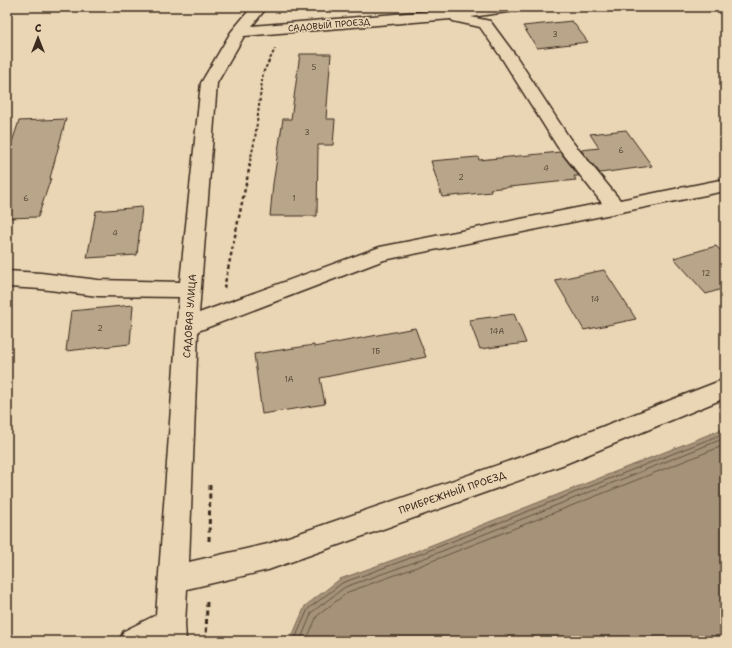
<svg xmlns="http://www.w3.org/2000/svg" width="732" height="648" viewBox="0 0 732 648" font-family="'Shantell Sans',sans-serif">
	<style>
		.water { fill: #a69279; stroke: #7b6855 }
		.lines { fill: none; stroke-linecap: round; stroke-linejoin: round }
		.shore { stroke: #665442; stroke-width: 1 }
		.building { fill: #b9a68a; stroke: #3b2a1e }
		.minor-casing { stroke: #3b2a1e; stroke-width: 3 }
		.path-far2 { stroke: #3b2a1e; stroke-width: 2; stroke-dasharray: 3 2; stroke-linecap: butt }
		.path-far1 { stroke: #3b2a1e; stroke-width: 2.5; stroke-dasharray: 3.5 3; stroke-linecap: butt }
		.path { stroke: #3b2a1e; stroke-width: 3; stroke-dasharray: 5 3.5; stroke-linecap: butt }
		.minor { fill: #ead5b4; fill-rule: evenodd }
		.labels { text-anchor: middle; stroke-width: 3; stroke-linejoin: round; paint-order: stroke }
		.number-label { font-size: 8px; fill: #5a4939 }
		.far-street-label { font-size: 9px; fill: #3b2a1e; stroke: #ead5b4 }
		.street-label { font-size: 10px; fill: #3b2a1e; stroke: #ead5b4 }
	</style>
	<rect width="100%" height="100%" fill="#ead5b4"/>
	<filter id="ink" filterUnits="userSpaceOnUse"><feTurbulence type="fractalNoise" baseFrequency=".025" numOctaves="2"/><feDisplacementMap in="SourceGraphic" scale="8" xChannelSelector="R" yChannelSelector="G"/><feConvolveMatrix kernelMatrix="1 2 1 2 8 2 1 2 1" color-interpolation-filters="sRGB"/></filter>
	<g filter="url(#ink)">
		<path class="water" d="M725,428V641H290L305,606L340,579L404,556Z"/>
		<g class="lines">
			<g class="shore">
				<path d="M294,641L308,609L342,583L405,560L725,433"/>
				<path d="M300,641L312,612L345,587L407,565L725,438"/>
				<path d="M306,641L317,616L348,592L409,570L725,445"/>
			</g>
		</g>
		<g class="building">
			<path d="M572,21L588,42L537,48L523,26Z"/>
			<path d="M300,54H331L326,119H335L333,145H318L317,216H270L273,184L283,119H291Z"/>
			<path d="M66,119L50,178H51L38,217L7,218V157L19,121Z"/>
			<path d="M626,130L652,166L600,173L581,150L599,148L590,134Z"/>
			<path d="M560,152L579,176H574L576,180L490,189L491,192L442,197L431,161L478,157L479,160Z"/>
			<path d="M142,207L137,255L87,258L96,211Z"/>
			<path d="M716,246L725,255V288L706,294L674,258Z"/>
			<path d="M604,270L636,319L584,330L555,280Z"/>
			<path d="M133,305L130,344L66,351L71,311Z"/>
			<path d="M514,314L526,343L480,349L469,320Z"/>
			<path d="M415,328L426,357L320,378L325,404L262,414L254,354L314,345V347Z"/>
		</g>
		<g class="lines">
			<g class="minor-casing">
				<path id="minor" d="M252,7H267L252,26L479,7H522L520,10L515,11L471,17L490,21L516,56L570,139L620,200L725,179V191L384,260L198,331L189,562L268,544L550,447L725,379V398L565,464L268,570L187,589L185,624L186,641H119L124,631L156,615L179,297L98,296L41,289L7,287V271L41,273L98,280L180,282L201,83L231,32ZM451,19L453,21L480,27L501,57L557,146L602,203L380,247L199,313L217,83L244,36Z"/>
			</g>
			<path class="path-far2" d="M249,166L255,139L263,73L275,49"/>
			<path class="path-far1" d="M224,288L250,165"/>
			<g class="path">
				<path d="M209,541L210,484"/>
				<path d="M206,641L207,600"/>
			</g>
			<use href="#minor" class="minor"/>
		</g>
	</g>
	<g class="labels">
		<g class="number-label">
			<text x="555" y="37">3</text>
			<text x="314" y="70">5</text>
			<text x="307" y="135">3</text>
			<text x="621" y="153">6</text>
			<text x="546" y="171">4</text>
			<text x="461" y="180">2</text>
			<text x="26" y="201">6</text>
			<text x="294" y="201">1</text>
			<text x="115" y="236">4</text>
			<text x="706" y="276">12</text>
			<text x="595" y="302">14</text>
			<text x="100" y="331">2</text>
			<text x="497" y="334">14А</text>
			<text x="376" y="354">1Б</text>
			<text x="289" y="382">1А</text>
		</g>
		<g class="far-street-label">
			<text transform="translate(329 25) rotate(-5)" y="3">САДОВЫЙ ПРОЕЗД</text>
		</g>
		<g class="street-label">
			<text transform="translate(189 316) rotate(-86)" y="4">САДОВАЯ УЛИЦА</text>
			<text transform="translate(452 492) rotate(-19)" y="4">ПРИБРЕЖНЫЙ ПРОЕЗД</text>
		</g>
	</g>
	<rect width="732" height="648" fill="none" stroke="#ead5b4" stroke-width="24"/>
	<rect x="12" y="12" width="708" height="624" fill="none" stroke="#3b2a1e" stroke-width="1.5" filter="url(#ink)"/>
	<g transform="translate(38 38)" stroke="#ead5b4" stroke-width="3" paint-order="stroke">
	<path d="M0-3L7 15L0 10L-7 15Z" fill="#3b2a1e"/>
	<text y="-6" font-size="11" font-weight="bold" text-anchor="middle" fill="#3b2a1e">С</text>
	</g>
</svg>
